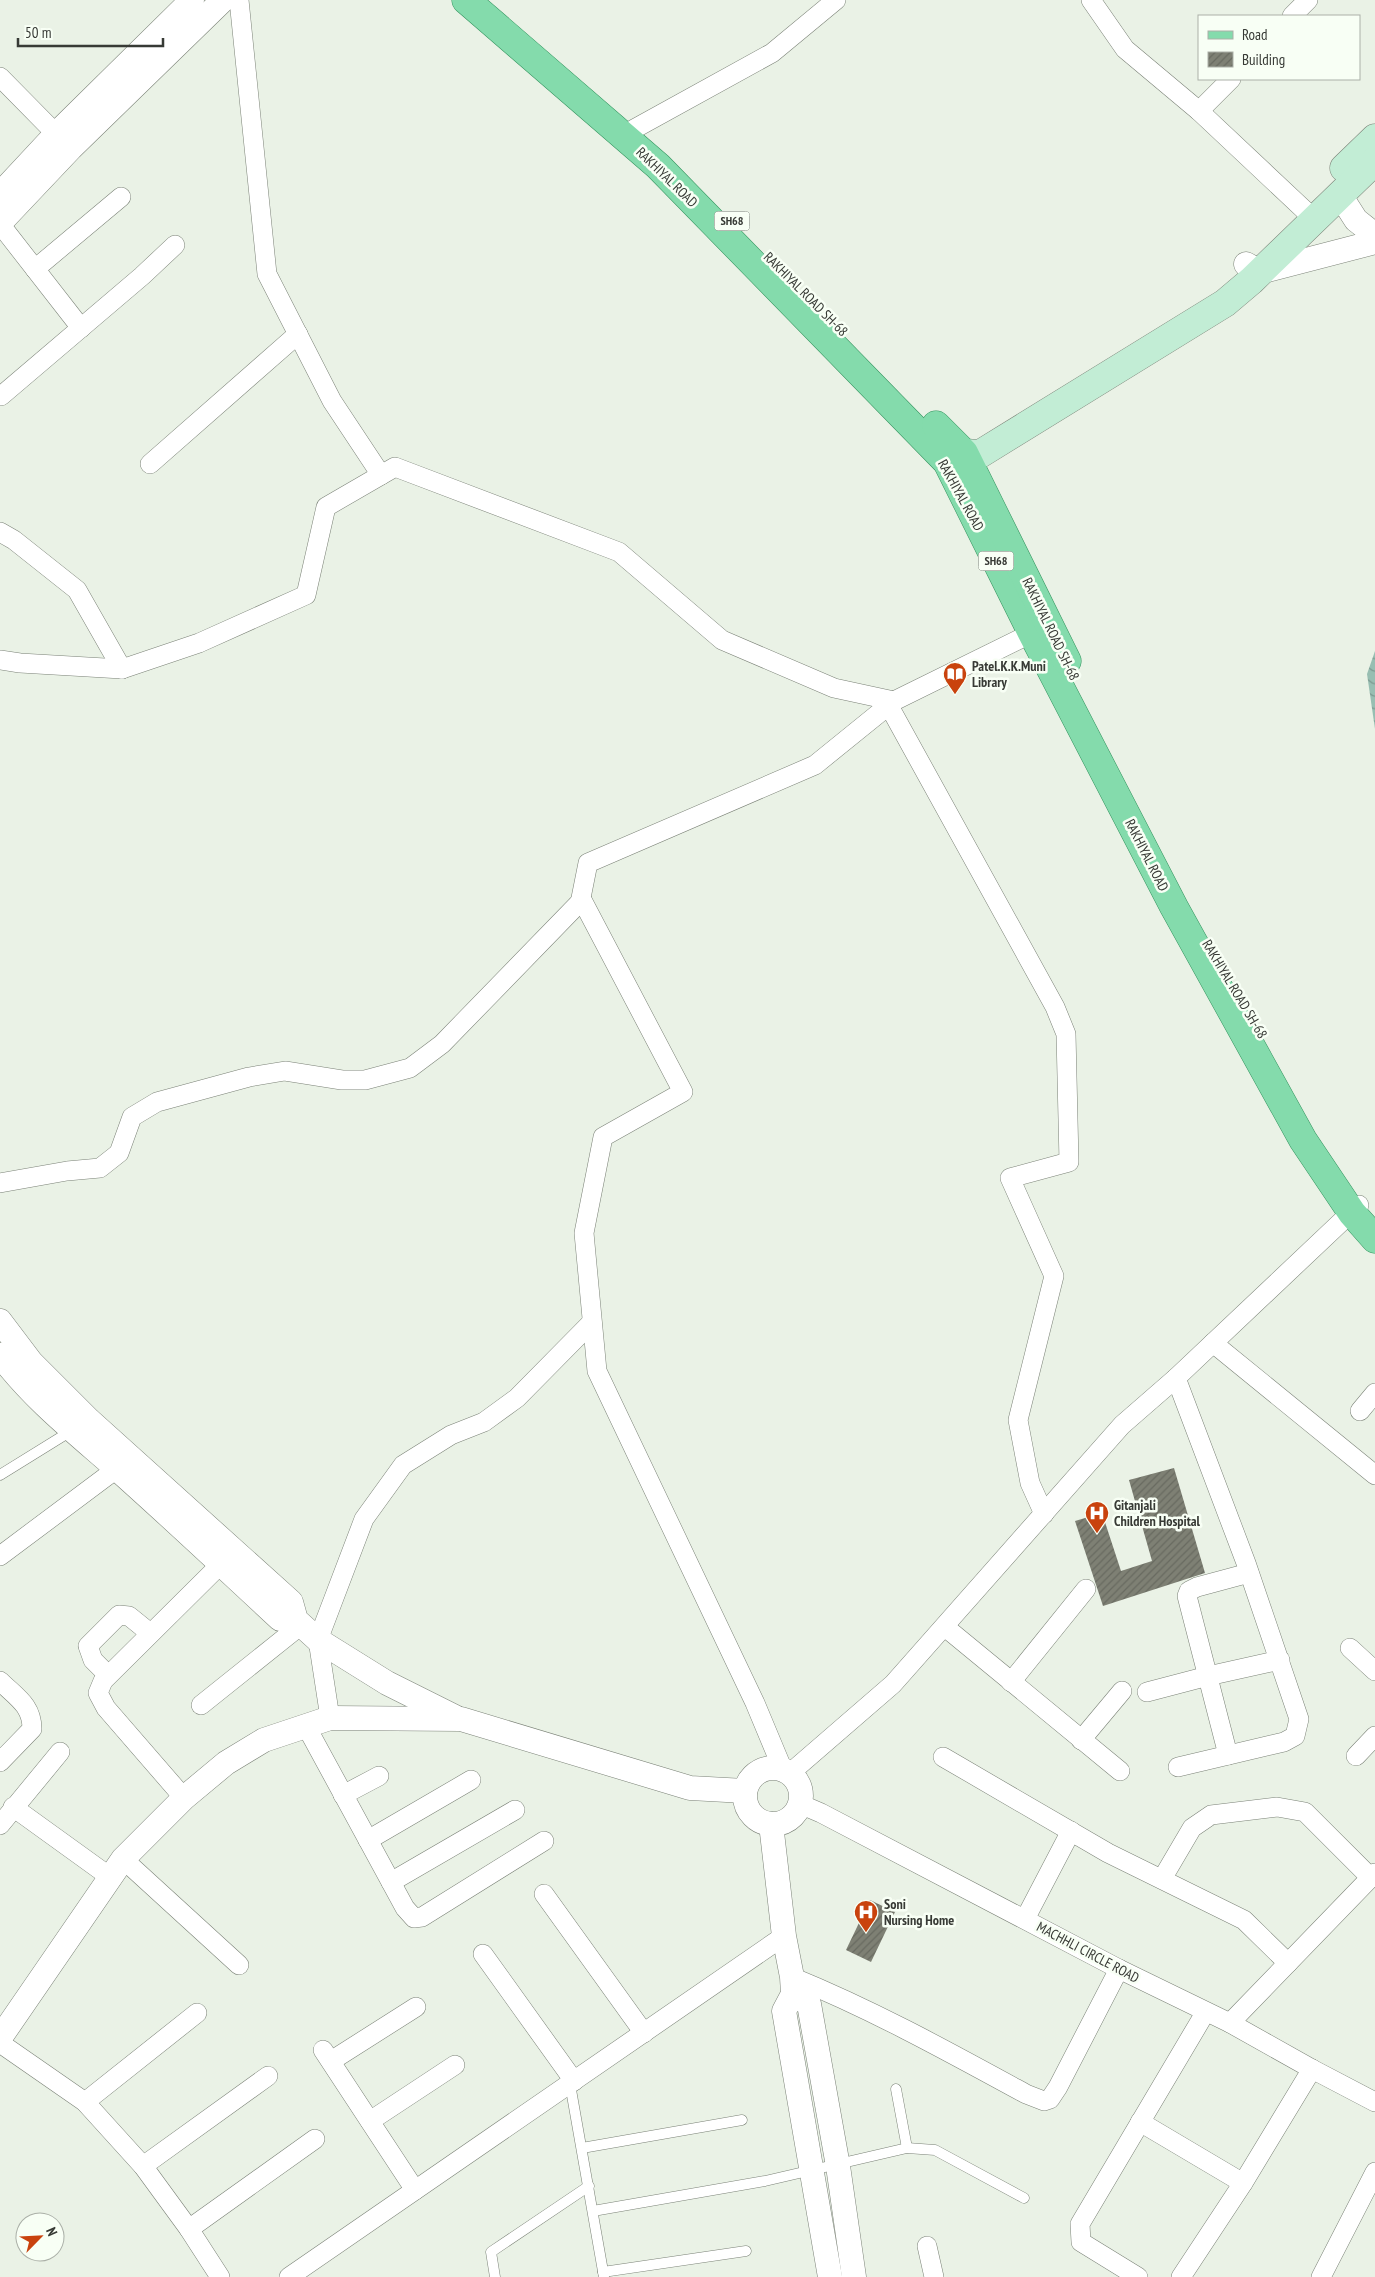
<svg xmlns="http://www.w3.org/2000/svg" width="1375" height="2277" viewBox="0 0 1375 2277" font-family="'PT Sans Narrow',sans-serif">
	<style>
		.water { fill: url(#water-waves) }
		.building { fill: url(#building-hatch) }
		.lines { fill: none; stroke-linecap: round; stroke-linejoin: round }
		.service-casing { stroke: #7b8277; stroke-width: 11 }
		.minor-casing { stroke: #7b8277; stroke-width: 20 }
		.tertiary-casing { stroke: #7b8277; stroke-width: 25 }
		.secondary-casing { stroke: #7b8277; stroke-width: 29 }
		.primary-casing { stroke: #34935e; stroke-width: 29 }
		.service { stroke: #fff; stroke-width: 10 }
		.minor { stroke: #fff; stroke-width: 19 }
		.tertiary { stroke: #fff; stroke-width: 24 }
		.secondary { stroke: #c2edd5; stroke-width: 28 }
		.primary { stroke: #84dbac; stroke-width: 28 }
		.labels { text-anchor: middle; stroke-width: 5; stroke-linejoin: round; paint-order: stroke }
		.shield { fill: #f8fff5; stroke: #71756f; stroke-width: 1 }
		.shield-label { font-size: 12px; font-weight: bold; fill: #373a35 }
		.street-label { font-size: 14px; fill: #373a35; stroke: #f8fff5 }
		.poi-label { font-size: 14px; font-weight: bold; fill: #373a35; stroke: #f8fff5; text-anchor: start }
	</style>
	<defs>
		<pattern id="water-waves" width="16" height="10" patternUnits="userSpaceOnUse" patternTransform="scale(1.25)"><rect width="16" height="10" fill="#98beb2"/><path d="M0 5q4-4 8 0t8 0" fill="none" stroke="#7d9b92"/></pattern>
		<pattern id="building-hatch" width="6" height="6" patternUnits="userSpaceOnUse" patternTransform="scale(1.25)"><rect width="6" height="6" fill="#7e8074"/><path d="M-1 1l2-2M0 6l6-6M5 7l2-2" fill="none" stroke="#686a60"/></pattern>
	</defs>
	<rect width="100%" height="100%" fill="#eaf2e6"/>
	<path class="water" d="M1375,651V729L1367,674Z"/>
	<g class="building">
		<path d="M1174,1468L1205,1573L1103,1606L1075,1521L1102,1513L1121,1571L1152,1561L1129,1480Z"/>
		<path d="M870,1900L895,1912L871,1962L846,1950Z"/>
	</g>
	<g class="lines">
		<g class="service-casing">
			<g id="service">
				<path d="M0,1475L71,1431"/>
				<path d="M570,2084L604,2277"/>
				<path d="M896,2089L907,2148"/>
				<path d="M582,2148L742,2120"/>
				<path d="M593,2211L765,2181L907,2148L935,2150L1024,2198"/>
				<path d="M603,2272L746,2251"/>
				<path d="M495,2277L491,2252L589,2186"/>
			</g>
		</g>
		<g class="minor-casing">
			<g id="minor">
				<path d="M239,0L267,274L332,401L381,475"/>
				<path d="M1091,0L1125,49L1199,111L1315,220"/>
				<path d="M1292,16L1308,0"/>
				<path d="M0,77L66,144"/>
				<path d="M1199,111L1231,79"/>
				<path d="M625,138L634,129L772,53L836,0"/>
				<path d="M0,224L81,328"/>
				<path d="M35,269L121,197"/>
				<path d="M1,396L142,276L175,245"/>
				<path d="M150,464L298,334"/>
				<path d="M0,532L14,540L77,590L122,669"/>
				<path d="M0,660L20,663L122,669L199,643L306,595L326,507L395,467L619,552L722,640L834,688L894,701"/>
				<path d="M889,706L1055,1007L1066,1034L1069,1162L1010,1178L1054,1276L1018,1420L1030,1483L1044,1514"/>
				<path d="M0,1183L67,1171L100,1168L119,1153L132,1117L157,1102L249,1077L285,1071L342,1080H365L410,1068L442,1044L582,900"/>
				<path d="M1213,1343L1375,1475"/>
				<path d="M1176,1378L1246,1563L1299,1719L1295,1736L1284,1742L1178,1767"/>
				<path d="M1360,1411L1375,1393"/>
				<path d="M0,1556L127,1461"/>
				<path d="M945,1627L1120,1771"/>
				<path d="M1350,1648L1375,1671"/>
				<path d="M108,1675L93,1660L88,1646L119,1615L129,1616L150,1633"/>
				<path d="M0,1681C16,1697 32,1705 32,1729L0,1762"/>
				<path d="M1011,1682L1086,1589"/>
				<path d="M1147,1692L1208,1676L1280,1660"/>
				<path d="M201,1705L301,1625"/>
				<path d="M330,1718L318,1640L364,1519L403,1465L451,1435L484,1422L517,1398L592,1322"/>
				<path d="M306,1726L405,1908L414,1918L422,1917L544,1841"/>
				<path d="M1081,1740L1122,1691"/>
				<path d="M1228,1755L1187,1596L1189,1591L1197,1587L1249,1573"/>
				<path d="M1356,1756L1375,1736"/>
				<path d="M943,1757L1108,1853L1244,1920L1288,1963"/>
				<path d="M783,1770L755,1703L597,1371L584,1233L603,1137L683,1092L581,898L588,863L815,765L894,701L1042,628"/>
				<path d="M789,1774L893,1684L1122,1425L1176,1378L1359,1205"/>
				<path d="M343,1795L379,1776"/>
				<path d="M184,1798L106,1708L98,1693L103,1681L221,1564"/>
				<path d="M800,1804L821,1813L1119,1969L1230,2023L1312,2069L1375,2102"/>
				<path d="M13,1807L110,1877"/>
				<path d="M0,1825L60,1752"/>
				<path d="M368,1840L471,1780"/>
				<path d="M123,1859L239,1965"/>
				<path d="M1162,1879L1192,1828L1211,1815L1277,1807L1305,1812L1371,1878"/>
				<path d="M391,1882L515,1810"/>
				<path d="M544,1894L644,2033"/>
				<path d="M1025,1919L1071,1831"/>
				<path d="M483,1954L574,2081"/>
				<path d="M792,1977C873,2010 949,2052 1026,2094L1044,2101L1050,2099L1058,2087L1119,1969"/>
				<path d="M1230,2023L1375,1873"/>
				<path d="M0,2043L85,2102L143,2166L189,2229L220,2277"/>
				<path d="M323,2050L415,2190"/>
				<path d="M331,2061L416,2007"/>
				<path d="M85,2102L197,2013"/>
				<path d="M370,2121L455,2065"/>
				<path d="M1140,2122L1243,2183"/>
				<path d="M143,2166L268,2076"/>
				<path d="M189,2229L315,2139"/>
				<path d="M927,2246L934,2277"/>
				<path d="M289,2277L784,1936"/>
				<path d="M1138,2277L1081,2242L1080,2224L1205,2013"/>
				<path d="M1181,2277L1243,2183L1312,2069"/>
				<path d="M1321,2277L1375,2172"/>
			</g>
		</g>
		<g class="tertiary-casing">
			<g id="tertiary">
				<path d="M0,194L56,134L192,0"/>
				<path d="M1340,195L1356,220L1375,235"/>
				<path d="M0,223L71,148L223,0"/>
				<path d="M1246,264L1260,272L1375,242"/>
				<path d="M0,1321L31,1362L89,1420L291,1602L296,1620L318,1640L387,1683L455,1717"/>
				<path d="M0,1355C33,1399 76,1433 117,1469C172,1518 226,1569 280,1619L296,1620"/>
				<circle cx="773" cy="1796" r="28"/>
				<path d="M771,1824L784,1936L792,1977L793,1994L784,2011L830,2277"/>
				<path d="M793,1994L809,2004L838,2166L854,2277"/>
				<path d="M0,2038L123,1859L184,1798L226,1763L264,1740L330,1718L461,1719L690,1788L745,1791"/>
			</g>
		</g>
		<g class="secondary-casing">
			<g id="secondary">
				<path d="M1344,168L1375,138"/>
				<path d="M947,462L964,453L980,454L1225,303L1251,281L1375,161"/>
			</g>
		</g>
		<g class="primary-casing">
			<g id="primary">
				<path d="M466,0L658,166L947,462L1032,633L1174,907L1303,1140L1352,1213L1375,1239"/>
				<path d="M936,425L964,453L1067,661"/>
			</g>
		</g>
		<use href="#service" class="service"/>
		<use href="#minor" class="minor"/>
		<use href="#tertiary" class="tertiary"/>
		<use href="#secondary" class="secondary"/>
		<use href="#primary" class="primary"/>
	</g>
	<defs>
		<g id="library-pin" transform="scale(1.25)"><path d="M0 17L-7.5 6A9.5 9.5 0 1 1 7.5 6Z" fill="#c9420d" stroke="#f8fff5"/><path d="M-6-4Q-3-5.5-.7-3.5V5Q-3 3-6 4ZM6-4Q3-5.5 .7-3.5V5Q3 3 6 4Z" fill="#fff"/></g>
		<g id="hospital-pin" transform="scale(1.25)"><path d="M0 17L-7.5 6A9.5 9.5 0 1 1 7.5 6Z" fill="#c9420d" stroke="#f8fff5"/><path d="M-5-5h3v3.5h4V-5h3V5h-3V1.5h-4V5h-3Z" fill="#fff"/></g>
	</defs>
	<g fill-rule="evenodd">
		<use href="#library-pin" x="955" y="674"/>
		<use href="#hospital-pin" x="1097" y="1513"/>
		<use href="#hospital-pin" x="866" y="1912"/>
	</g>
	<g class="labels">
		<g class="shield">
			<rect x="714.5" y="211.5" width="35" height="19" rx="4"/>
			<rect x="978.5" y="551.5" width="35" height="19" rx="4"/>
		</g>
		<g class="shield-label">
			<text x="732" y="225">SH68</text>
			<text x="996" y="565">SH68</text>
		</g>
		<g class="street-label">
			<text transform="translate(667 177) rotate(44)" y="5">RAKHIYAL ROAD</text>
			<text transform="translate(806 294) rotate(45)" y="5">RAKHIYAL ROAD SH-68</text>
			<text transform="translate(961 495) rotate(61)" y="5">RAKHIYAL ROAD</text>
			<text transform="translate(1051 629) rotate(64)" y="5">RAKHIYAL ROAD SH-68</text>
			<text transform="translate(1147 855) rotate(63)" y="5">RAKHIYAL ROAD</text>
			<text transform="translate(1235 989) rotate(59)" y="5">RAKHIYAL ROAD SH-68</text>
			<text transform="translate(1088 1952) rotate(28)" y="5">MACHHLI CIRCLE ROAD</text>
		</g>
		<g class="poi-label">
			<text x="972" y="671">Patel.K.K.Muni<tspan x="972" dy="16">Library</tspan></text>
			<text x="1114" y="1510">Gitanjali<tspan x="1114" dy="16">Children Hospital</tspan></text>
			<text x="884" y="1909">Soni<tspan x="884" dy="16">Nursing Home</tspan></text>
		</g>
	</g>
	<rect x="1198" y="15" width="162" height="65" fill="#f8fff5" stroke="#abb0a8"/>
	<rect x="1208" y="31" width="25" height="8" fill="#84dbac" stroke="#abb0a8"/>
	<text x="1242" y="40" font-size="15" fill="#373a35">Road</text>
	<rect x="1208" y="52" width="25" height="15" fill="url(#building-hatch)" stroke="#abb0a8"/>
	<text x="1242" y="65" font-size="15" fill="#373a35">Building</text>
	<g transform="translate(40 2237) rotate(66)"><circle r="24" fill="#f8fff5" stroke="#abb0a8"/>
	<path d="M0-4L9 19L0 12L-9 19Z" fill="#c9420d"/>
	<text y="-8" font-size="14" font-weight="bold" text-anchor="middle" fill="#373a35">N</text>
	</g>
	<path d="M18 38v8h145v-8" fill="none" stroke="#373a35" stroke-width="2.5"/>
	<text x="25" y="38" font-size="15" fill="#373a35" stroke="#f8fff5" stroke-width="4" paint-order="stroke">50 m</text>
</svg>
